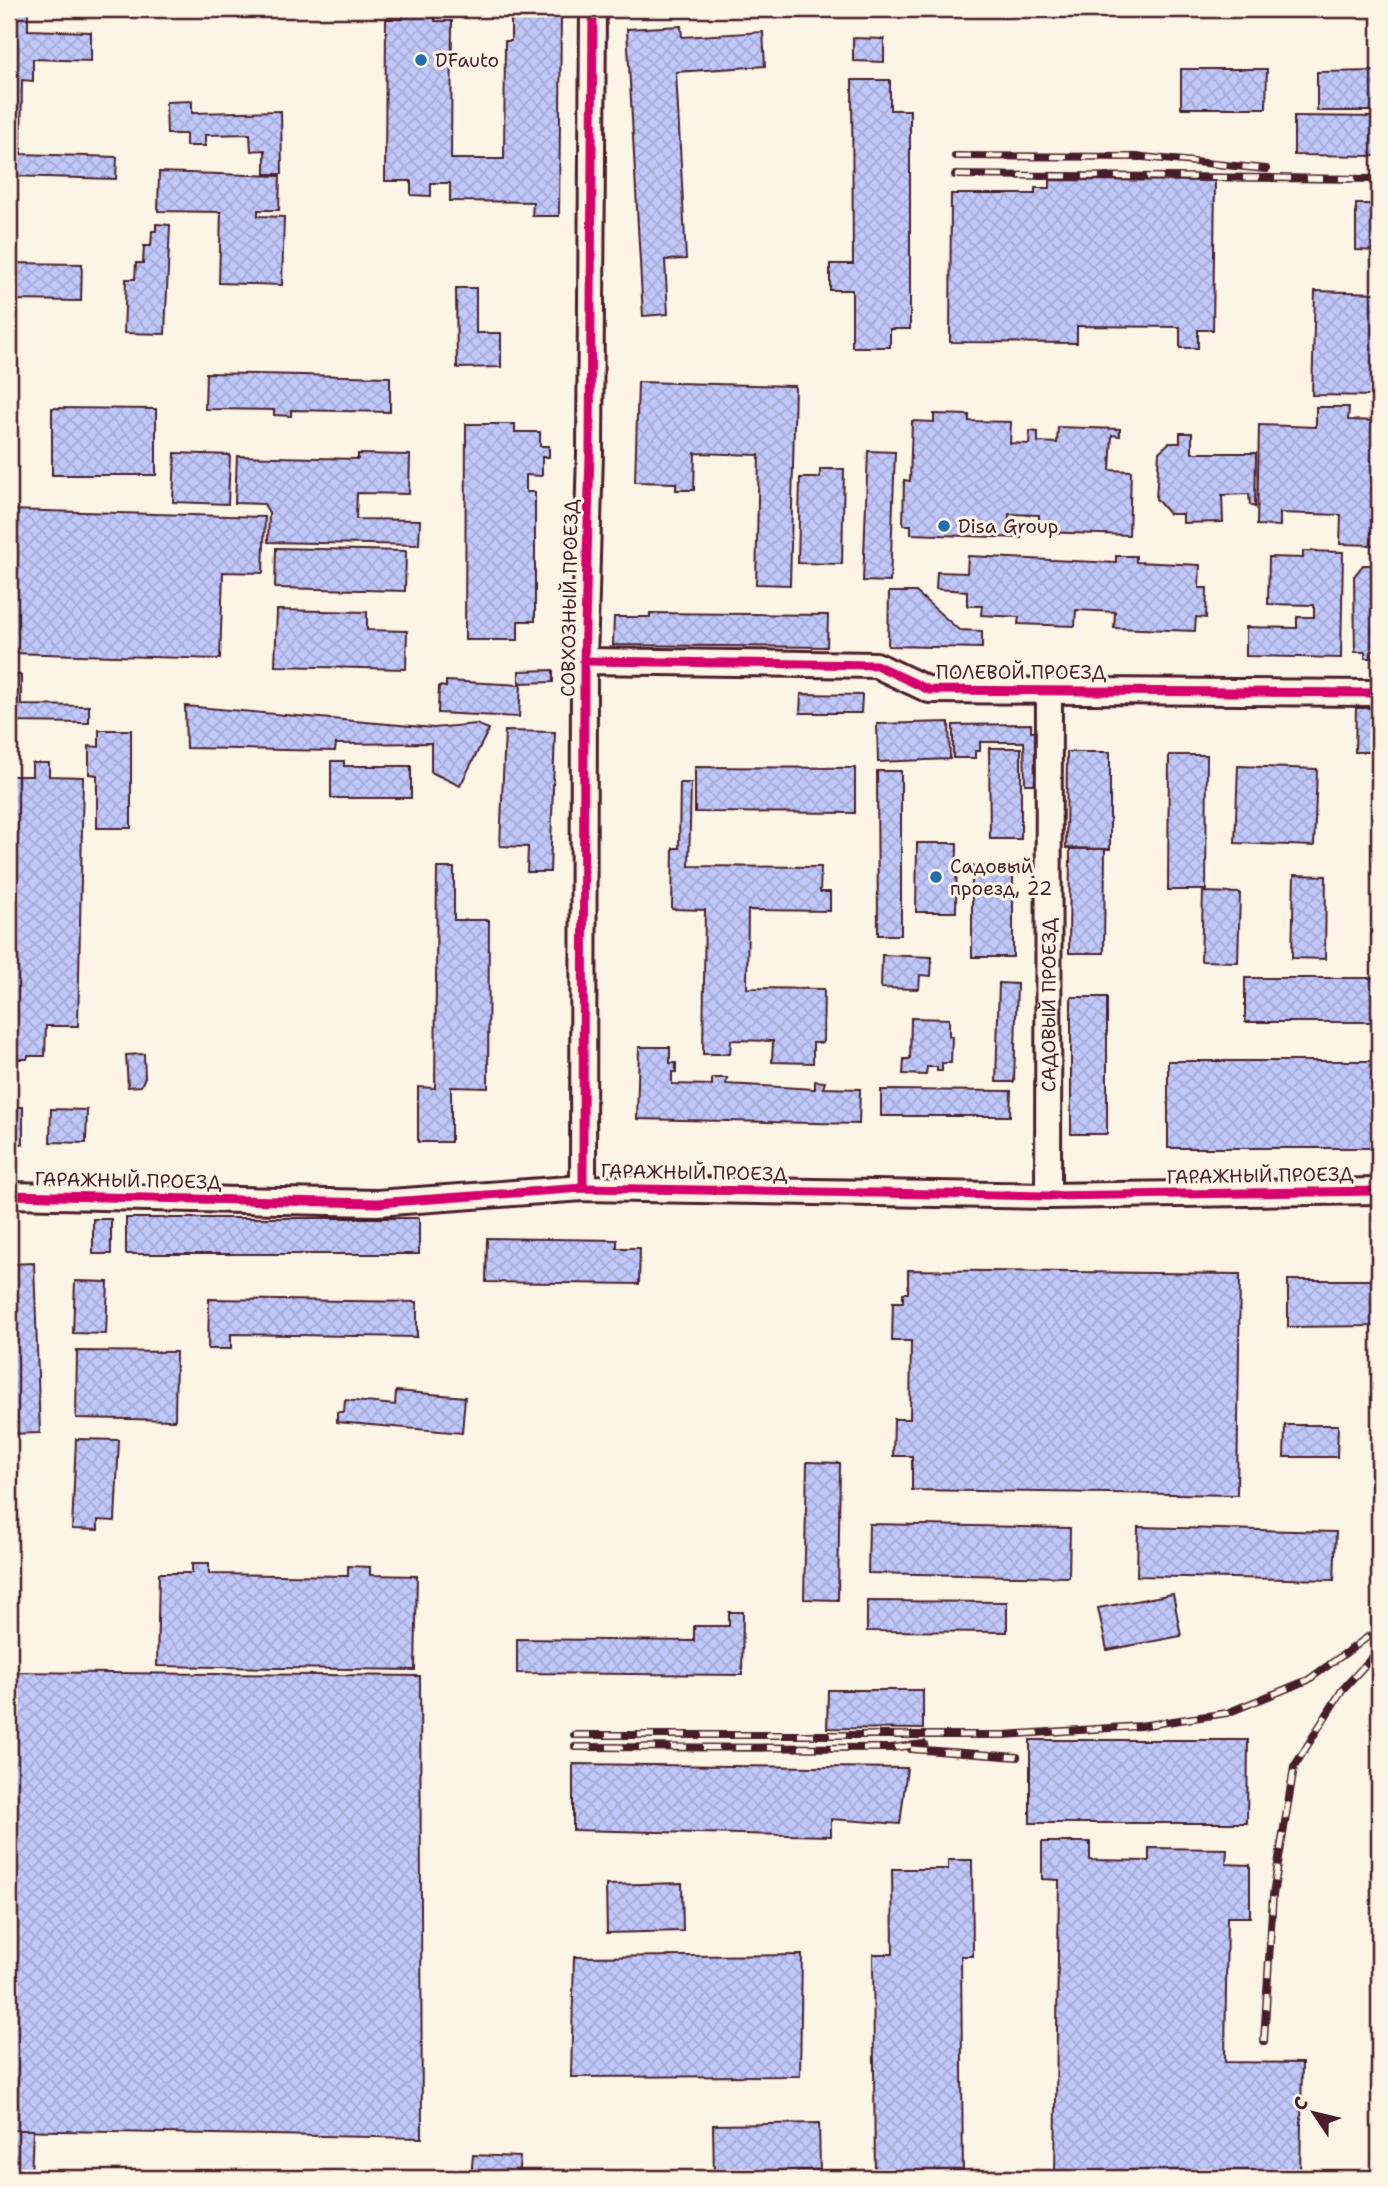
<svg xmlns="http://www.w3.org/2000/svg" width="1388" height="2187" viewBox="0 0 1388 2187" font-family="'Shantell Sans',sans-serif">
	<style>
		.building { fill: url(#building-cross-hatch); stroke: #4a1f2b; stroke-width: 2 }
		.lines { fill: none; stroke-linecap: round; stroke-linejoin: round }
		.minor-casing { stroke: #4a1f2b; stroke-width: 30 }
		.minor { stroke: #fcf5e5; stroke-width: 24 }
		.rail-casing { stroke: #4a1f2b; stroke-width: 8 }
		.rail { stroke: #fcf5e5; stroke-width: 5; stroke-dasharray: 16; stroke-linecap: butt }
		.cycleway-casing { stroke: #fcf5e5; stroke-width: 13 }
		.cycleway { stroke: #d6006c; stroke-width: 9 }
		.poi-dot { fill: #1f6fb2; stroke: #fcf5e5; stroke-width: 2.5 }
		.labels { text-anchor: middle; stroke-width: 6; stroke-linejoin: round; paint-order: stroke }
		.poi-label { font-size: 19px; fill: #4a1f2b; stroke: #fcf5e5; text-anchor: start }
		.street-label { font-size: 19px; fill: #4a1f2b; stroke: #fcf5e5 }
	</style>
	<defs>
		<pattern id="building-cross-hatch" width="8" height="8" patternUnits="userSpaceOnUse" patternTransform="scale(1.75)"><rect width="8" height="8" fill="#c0c8fa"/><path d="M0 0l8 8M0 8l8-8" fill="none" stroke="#a6abd6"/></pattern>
	</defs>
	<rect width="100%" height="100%" fill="#fcf5e5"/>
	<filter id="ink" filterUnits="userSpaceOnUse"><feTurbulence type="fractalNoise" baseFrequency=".0143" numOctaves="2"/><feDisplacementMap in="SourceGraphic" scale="14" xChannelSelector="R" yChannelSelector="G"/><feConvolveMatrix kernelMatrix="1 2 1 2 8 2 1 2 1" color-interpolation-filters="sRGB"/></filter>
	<g filter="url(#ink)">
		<g class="building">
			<path d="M9,9H28V30L91,32V61L33,59V81L22,80L21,154L117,157L116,179L9,176Z"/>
			<path d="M204,9H283V11L204,12Z"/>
			<path d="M403,9H435V21H452L451,159H504L505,41H511V15H561L559,216H532L533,202L450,201V183H431V196L411,195V181H385L386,19H403Z"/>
			<path d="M681,26L682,37L763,32L765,66L676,72L686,259L665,260L668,314L643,316L627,29Z"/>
			<path d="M853,38L884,39V62L853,61Z"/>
			<path d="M1181,69H1267L1266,108H1181Z"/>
			<path d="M1379,71V111H1317V72Z"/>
			<path d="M852,80H890V110H910V329H890V347H852V290H830V264H853Z"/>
			<path d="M192,101V113L281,111L282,174H265V150L251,151L250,134L205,135V146H186V134H167L166,102Z"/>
			<path d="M1294,116L1379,117V156L1294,155Z"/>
			<path d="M159,172L280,176L279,210H258V216L284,217L282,285L219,283L221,212L158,211Z"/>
			<path d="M1050,180L1215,181L1213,330H1198V348H1180V327L1077,326V343L950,342L951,194H1035V188H1050Z"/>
			<path d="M1356,204H1379V251L1356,250Z"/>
			<path d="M156,224L170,225L165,334L124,333L126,279H135L136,263H143L144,246H151L152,231H156Z"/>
			<path d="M9,263L82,264L81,301L9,300Z"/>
			<path d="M456,288H476V333H501V367L457,368Z"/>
			<path d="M1315,291L1379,293V396L1312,395Z"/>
			<path d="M206,373L390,377V412L291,410V416L274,415V410L205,409Z"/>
			<path d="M638,382L795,386L790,585L756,584L759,455L695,453L694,490H676V483L635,482Z"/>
			<path d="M1316,407H1349L1348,420L1379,421V516H1375L1374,545L1340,544L1341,515L1280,513V526L1257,525L1259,425L1316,427Z"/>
			<path d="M52,408L156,409V475H52Z"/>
			<path d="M934,414L969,415V421L1011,422L1010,443L1029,444L1030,431L1038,432V442L1057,443L1058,427L1120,429V436L1112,435L1110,470L1131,471L1129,535L1039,532V515L1009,514L1008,531H1021V538L911,534V525H903L904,480L910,481L912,421L934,422Z"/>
			<path d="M466,424H515V432H540V446H549V457H542V476L526,475V492H535V621H518V640H465Z"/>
			<path d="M1180,433H1192V453H1256L1255,507L1250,505L1249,494L1222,495L1223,522L1183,523V514H1169L1156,499L1159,452L1169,443H1180Z"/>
			<path d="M868,451L895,452L890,582L863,581Z"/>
			<path d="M175,453L230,455L228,504L173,502Z"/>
			<path d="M358,454L410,455L409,494L357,493L356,519L420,520L419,545L268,542L269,513L264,504L235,503L237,456L358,459Z"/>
			<path d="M820,469H844L842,564L798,563L800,478H820Z"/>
			<path d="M9,510L265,517L263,573L223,572L220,659L9,653Z"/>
			<path d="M276,548L406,551L405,591L275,588Z"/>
			<path d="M1303,551L1343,552L1341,658L1246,656V627L1297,628V617H1314V605L1268,604L1269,557L1303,558Z"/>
			<path d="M968,556L1116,563V556H1136V562L1200,565L1199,588H1207L1206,618L1196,617L1195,631L1114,628L1115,612L1076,610L1075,626L1018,624L1019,617L981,615L982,606H967V591L936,589L937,572L967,573Z"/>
			<path d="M1363,565H1379V651H1372V658H1365V652H1355L1354,576Z"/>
			<path d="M889,592H916L959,630L982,631V648L888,646Z"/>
			<path d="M277,610L367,612V630L407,631L406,669L275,666Z"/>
			<path d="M650,613L828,615L827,647L613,645L614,617H650Z"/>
			<path d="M553,670V682L519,683V671Z"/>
			<path d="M9,675H21V705L89,706V723L9,722Z"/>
			<path d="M446,681L521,685L519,717L438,713L439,686L446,687Z"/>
			<path d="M801,694L862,695L861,713H800Z"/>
			<path d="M185,706L434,728L476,724L489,729L460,786L431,772V743L336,744L335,751L186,748Z"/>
			<path d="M1356,708H1379V752H1355Z"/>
			<path d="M949,722L950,759L878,762L877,724Z"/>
			<path d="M1031,724V732H1037L1038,784H1025L1024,742H980V751H975V758H953V725Z"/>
			<path d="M99,730H131V828H97V775L89,774V746L99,747Z"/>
			<path d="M505,731L555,732L550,872H527L528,847L500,846Z"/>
			<path d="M989,748H1021V839H990Z"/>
			<path d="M1067,752H1110V849L1066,848Z"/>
			<path d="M1169,755H1207L1206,890H1168Z"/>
			<path d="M331,761H344V766H411V798H331Z"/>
			<path d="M32,763H49V776L83,777L78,1026H46L45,1056H28L27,1059H17V1055H10L9,1035V776H32Z"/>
			<path d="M1238,766L1317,769L1314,846L1235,843Z"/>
			<path d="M695,767L855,768V813L695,812Z"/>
			<path d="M877,771H901V935H878Z"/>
			<path d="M680,783H691L689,866L821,867L820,892H830V911L748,910L747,988L824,989L823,1043H813V1063L772,1062L773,1041L731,1040L730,1054H703L705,910L672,909L673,848H679Z"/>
			<path d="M917,843H957L956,912H916Z"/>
			<path d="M1070,849H1105L1104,953H1069Z"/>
			<rect x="972" y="866" width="41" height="91"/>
			<path d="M437,868H454V920H489L488,1088L451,1087V1142H418V1087L435,1088Z"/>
			<path d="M1294,875L1326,876L1325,959L1292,958Z"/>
			<path d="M1203,892L1240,893L1238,962L1201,961Z"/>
			<path d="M882,955L932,957L931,976L920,975L919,989L881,988Z"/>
			<rect x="1245" y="978" width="134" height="44"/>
			<path d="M999,983L1017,984L1014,1082H996Z"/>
			<rect x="1071" y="997" width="36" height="137"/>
			<path d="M911,1018L949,1019V1036H952L951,1063H942V1071H937V1067H927L926,1075L903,1074L904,1059H910Z"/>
			<path d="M639,1047H670V1063H676V1072H672V1084L712,1085V1078H727L726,1084L815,1089V1081L825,1082L823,1088L860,1089L859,1124L637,1119Z"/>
			<path d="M144,1054L145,1077L141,1086L128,1087L126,1055Z"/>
			<rect x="1168" y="1061" width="211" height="87"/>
			<path d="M881,1090L1011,1091L1010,1116H881Z"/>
			<rect x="9" y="1107" width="14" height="37"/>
			<path d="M51,1109L87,1110L86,1143L50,1142Z"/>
			<rect x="126" y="1218" width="293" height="36"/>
			<rect x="93" y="1219" width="18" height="35"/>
			<path d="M487,1238L617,1240V1248H640L639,1284L486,1282Z"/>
			<path d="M34,1263L40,1433L9,1434V1264Z"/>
			<path d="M908,1270L1240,1274L1237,1495L912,1490V1456H893L894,1419H910L911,1341H892L893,1302H903V1293H908Z"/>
			<path d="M1288,1280H1379V1326L1288,1327Z"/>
			<path d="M75,1281L108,1282L106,1334L73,1333Z"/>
			<path d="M209,1299L417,1302V1337L231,1334V1349H208Z"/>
			<path d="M77,1351L176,1352L175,1420L76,1418Z"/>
			<path d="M396,1391L465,1397L462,1433L337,1422V1412H344L345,1400L395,1405Z"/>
			<path d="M1285,1425H1338L1337,1457H1284Z"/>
			<path d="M76,1439L119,1440L115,1521L98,1520V1530L72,1529Z"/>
			<path d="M807,1462L840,1463L838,1600L804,1599Z"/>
			<path d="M869,1524L1070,1528L1069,1577L868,1573Z"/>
			<path d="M1138,1527L1336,1532L1334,1580L1137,1576Z"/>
			<path d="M192,1563H209V1574L348,1576V1566L370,1567V1575L417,1576L415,1670L157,1666L159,1573H192Z"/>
			<path d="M1173,1594L1181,1636L1107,1650L1098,1608Z"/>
			<path d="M867,1601L1007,1602V1632L867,1631Z"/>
			<path d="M729,1612H743L742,1675L517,1673V1639L694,1641V1626H729Z"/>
			<path d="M9,1672L420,1676L422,2138L9,2130Z"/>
			<path d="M828,1690H923V1729L827,1728Z"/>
			<path d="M1030,1740H1248L1247,1823H1030Z"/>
			<path d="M573,1764L907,1768L900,1824L831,1819V1836L573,1830Z"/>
			<path d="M1042,1842H1090V1860L1149,1861V1848L1227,1849L1226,1864L1250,1865V1917H1227L1225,2062L1302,2063L1300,2178H1055L1059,1880L1042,1879Z"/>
			<path d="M948,1860H972L973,1956H961L963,2178H875L873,1954H893L892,1869H948Z"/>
			<path d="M682,1883L683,1931L607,1933L606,1885Z"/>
			<path d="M802,1955L800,2076L571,2077L574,1957Z"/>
			<path d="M819,2123L820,2170L798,2171V2178H714L713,2125Z"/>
			<path d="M9,2130H33L31,2178H9Z"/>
			<path d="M473,2155L520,2157L518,2178H471Z"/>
		</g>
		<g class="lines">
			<g class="minor-casing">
				<g id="minor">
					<path d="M584,661L876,665L929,690L1379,693"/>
					<path d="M583,1188L584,661L590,453L593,9"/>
					<path d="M9,1195L377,1203L583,1188L1048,1196L1379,1191"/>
					<path id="s1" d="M1048,1196L1049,690"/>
				</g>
			</g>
			<use href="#minor" class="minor"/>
			<g class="rail-casing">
				<g id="rail">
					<path d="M955,156L1143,157L1266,169"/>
					<path d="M955,175L1379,179"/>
					<path d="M574,1735H1004L1140,1726L1227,1713L1308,1680L1379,1629"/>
					<path d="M575,1747L890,1748L924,1744"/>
					<path d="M911,1749L1017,1757"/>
					<path d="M1264,2041L1273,1895L1294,1767L1342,1690L1379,1650"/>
				</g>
			</g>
			<use href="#rail" class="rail"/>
			<g class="cycleway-casing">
				<g id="cycleway">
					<path d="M584,661L876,665L929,690L1379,693"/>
					<path d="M583,1188L584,661L590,453L593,9"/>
					<path d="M9,1195L377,1203L583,1188L1048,1196L1379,1191"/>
				</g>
			</g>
			<use href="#cycleway" class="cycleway"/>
		</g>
	</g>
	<g class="poi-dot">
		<circle cx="421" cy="60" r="7"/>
		<circle cx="944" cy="526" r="7"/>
		<circle cx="936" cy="877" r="7"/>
	</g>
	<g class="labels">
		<g class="poi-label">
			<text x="435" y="67">DFauto</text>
			<text x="958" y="533">Disa Group</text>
			<text x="950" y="873">Садовый<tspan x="950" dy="22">проезд, 22</tspan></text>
		</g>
		<g class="street-label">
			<text transform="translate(569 598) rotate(-89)" y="7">СОВХОЗНЫЙ ПРОЕЗД</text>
			<text x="1021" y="679">ПОЛЕВОЙ ПРОЕЗД</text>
			<text dy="7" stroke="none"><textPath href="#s1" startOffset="191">САДОВЫЙ ПРОЕЗД</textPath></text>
			<text transform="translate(694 1172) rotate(1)" y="7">ГАРАЖНЫЙ ПРОЕЗД</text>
			<text transform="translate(1260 1175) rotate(-1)" y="7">ГАРАЖНЫЙ ПРОЕЗД</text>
			<text transform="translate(128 1180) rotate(1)" y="7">ГАРАЖНЫЙ ПРОЕЗД</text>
		</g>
	</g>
	<rect width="1388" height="2187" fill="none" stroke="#fcf5e5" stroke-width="35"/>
	<rect x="18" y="18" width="1353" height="2152" fill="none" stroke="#4a1f2b" stroke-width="2.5" filter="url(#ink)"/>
	<g transform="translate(1314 2113) rotate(305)" stroke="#fcf5e5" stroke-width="5" paint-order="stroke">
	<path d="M0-5L12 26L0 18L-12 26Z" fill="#4a1f2b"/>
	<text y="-10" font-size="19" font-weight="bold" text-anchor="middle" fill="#4a1f2b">С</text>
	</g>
</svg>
